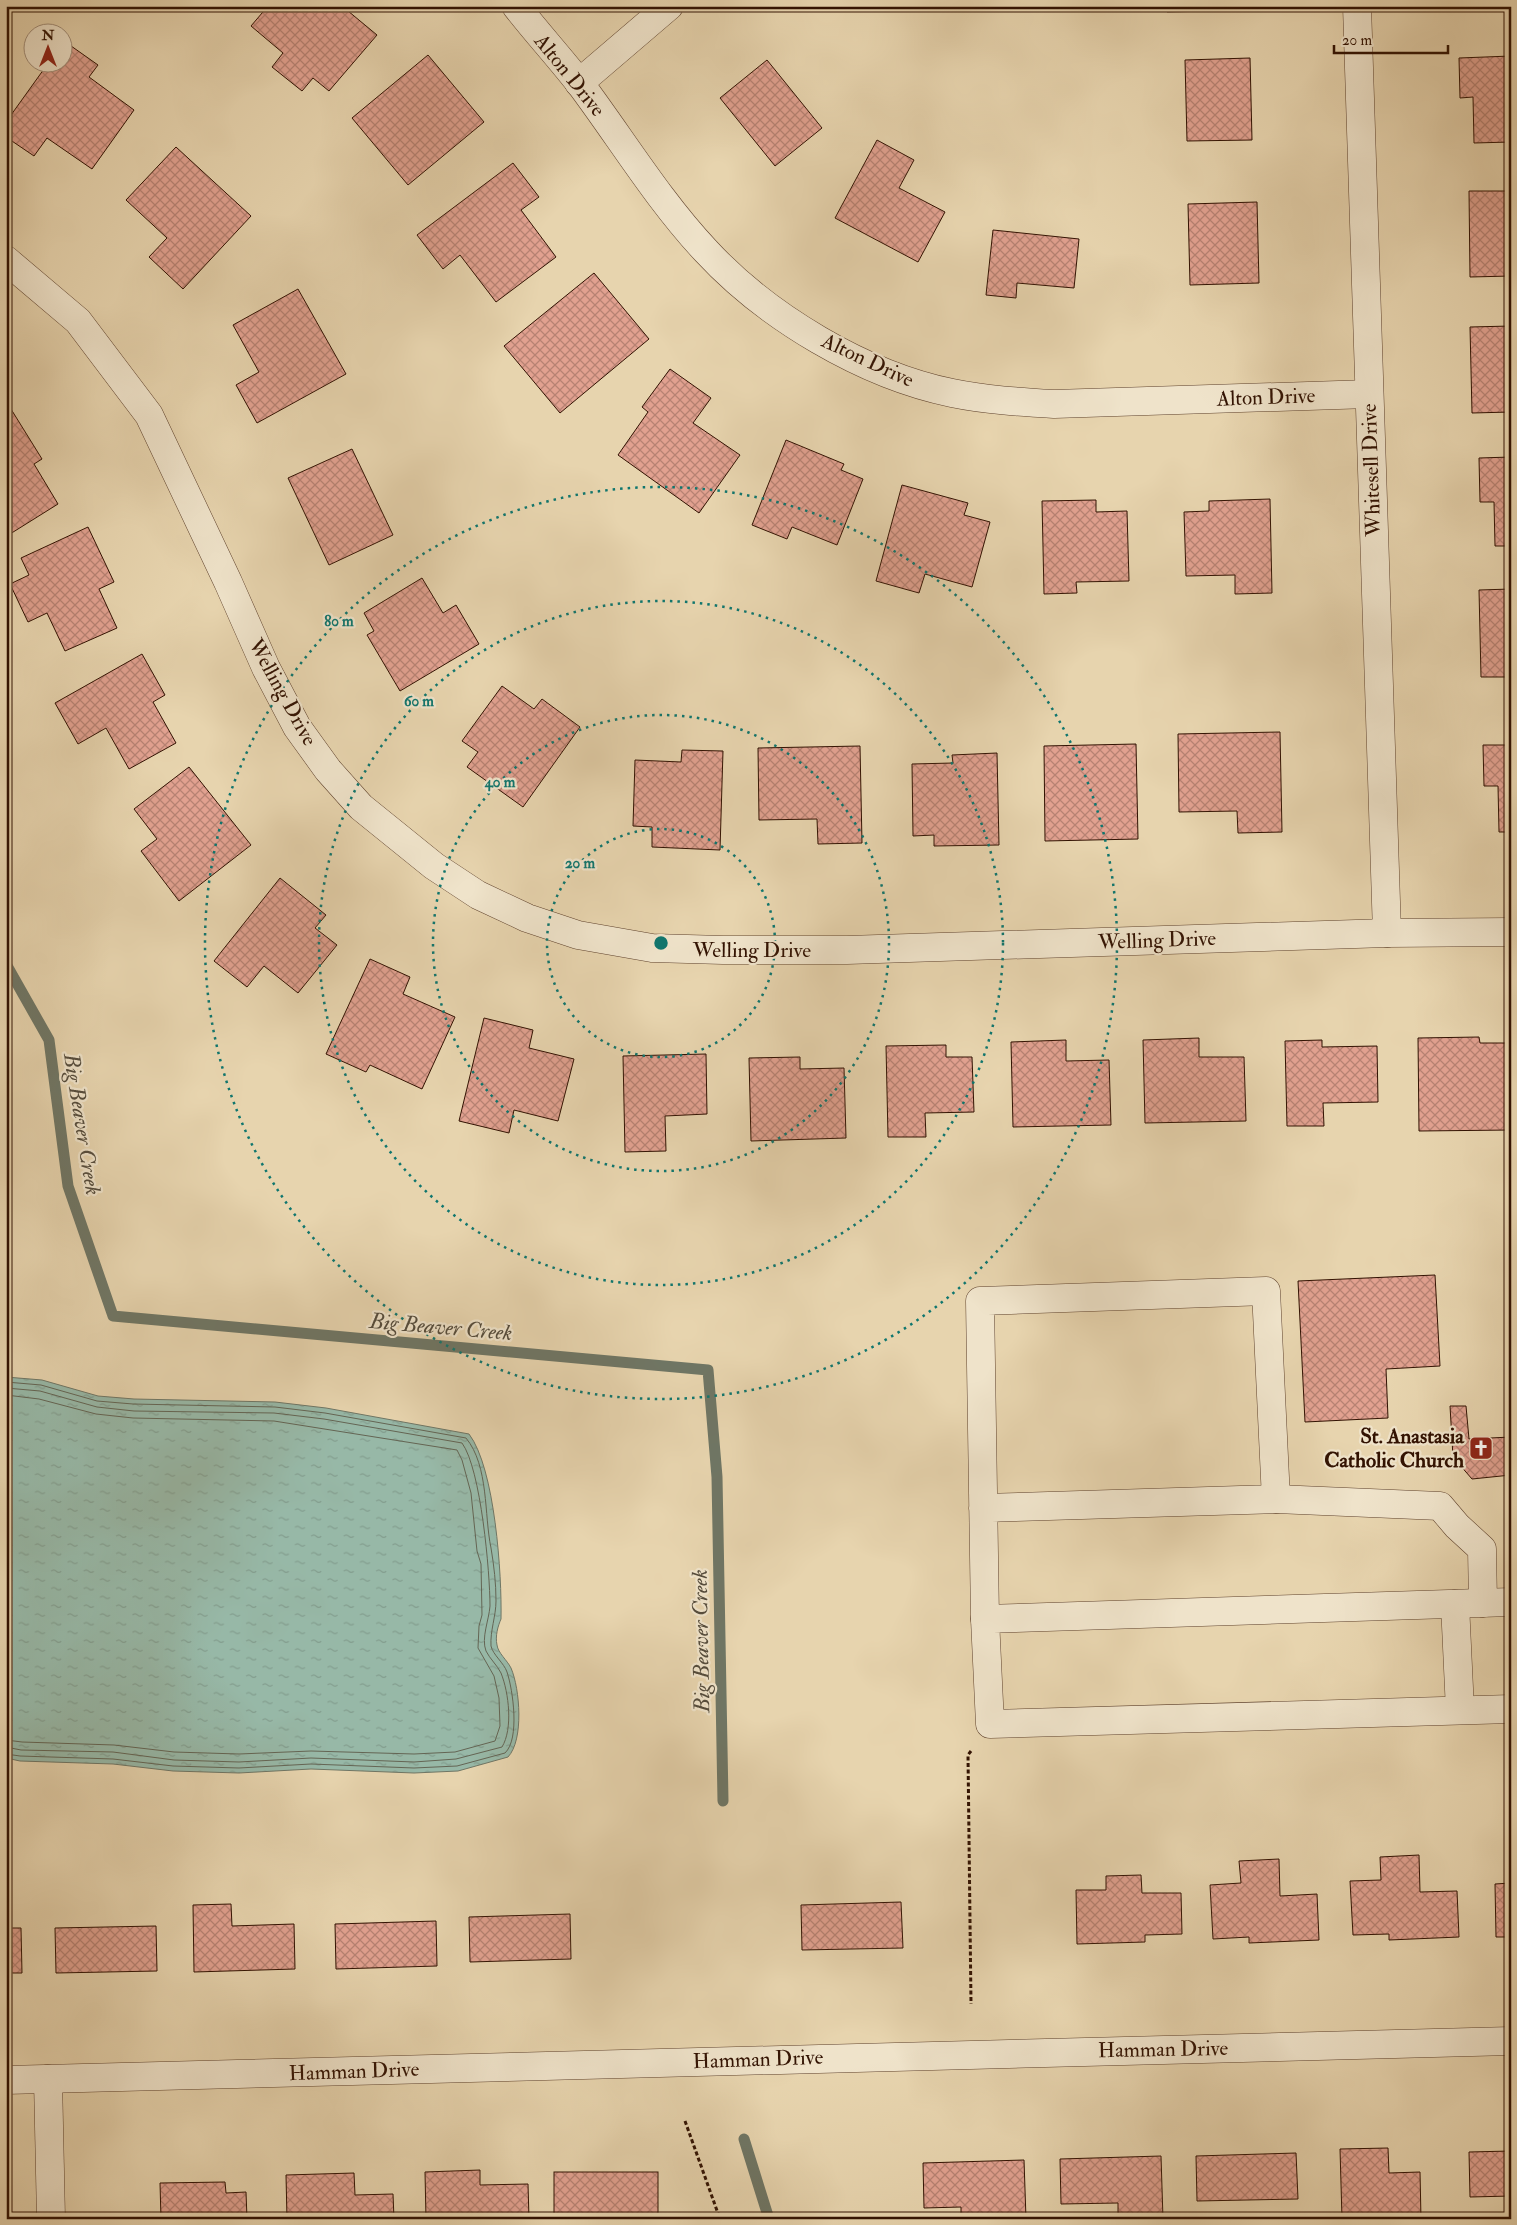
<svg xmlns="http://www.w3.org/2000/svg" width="1517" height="2225" viewBox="0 0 1517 2225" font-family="'IM FELL Double Pica',serif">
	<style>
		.water { fill: url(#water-ripples); stroke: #6f7665 }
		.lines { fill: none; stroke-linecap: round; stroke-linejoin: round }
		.shore { stroke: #646554; stroke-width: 1 }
		.stream { stroke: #6f7665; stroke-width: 11 }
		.building { fill: url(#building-cross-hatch); stroke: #321202 }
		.minor-casing { stroke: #5f422d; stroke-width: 29 }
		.path { stroke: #321202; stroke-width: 3; stroke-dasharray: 4 2.5; stroke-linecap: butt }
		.minor { stroke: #efe3ca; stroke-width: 28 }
		.ring { fill: none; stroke: #0f766e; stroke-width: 2.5; stroke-dasharray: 2.5 5 }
		.labels { text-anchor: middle; stroke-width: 4.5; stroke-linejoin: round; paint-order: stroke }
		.street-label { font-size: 21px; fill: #321202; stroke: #efe3ca }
		.poi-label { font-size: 21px; font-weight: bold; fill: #321202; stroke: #efe3ca; text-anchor: end }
		.water-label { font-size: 22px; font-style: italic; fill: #554c3c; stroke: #efe3ca }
		.centre { fill: #0f766e; stroke: #efe3ca; stroke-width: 2.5 }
		.ring-label { font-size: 15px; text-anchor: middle; font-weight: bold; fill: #0f766e; stroke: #efe3ca; stroke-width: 4.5; stroke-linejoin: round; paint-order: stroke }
	</style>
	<defs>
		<pattern id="water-ripples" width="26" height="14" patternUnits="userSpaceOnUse" patternTransform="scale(1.25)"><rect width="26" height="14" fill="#97b8a7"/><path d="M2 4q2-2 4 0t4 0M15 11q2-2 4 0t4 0" fill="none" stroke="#839d8e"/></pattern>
		<pattern id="building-cross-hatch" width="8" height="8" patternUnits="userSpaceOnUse" patternTransform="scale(1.25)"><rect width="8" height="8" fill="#e1a190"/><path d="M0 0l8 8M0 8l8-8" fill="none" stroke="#b78273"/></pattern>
	</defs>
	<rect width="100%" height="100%" fill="#e7d4ae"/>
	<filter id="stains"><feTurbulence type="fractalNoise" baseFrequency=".004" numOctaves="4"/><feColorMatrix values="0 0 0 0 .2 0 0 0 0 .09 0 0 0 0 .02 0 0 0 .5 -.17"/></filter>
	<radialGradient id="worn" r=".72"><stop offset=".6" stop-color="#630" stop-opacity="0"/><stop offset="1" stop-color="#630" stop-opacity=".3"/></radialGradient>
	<path class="water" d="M6,1377L42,1380L98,1396L134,1399L275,1402L326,1408L469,1434C495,1468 502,1575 501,1619C498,1626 495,1636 497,1645C498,1653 507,1660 511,1668C520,1689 524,1740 508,1757L458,1771L414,1773L311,1769L239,1773L173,1771L113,1764L20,1761L6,1758Z"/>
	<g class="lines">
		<g class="shore">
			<path d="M6,1382L41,1385L97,1401L133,1404L275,1407L325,1413L466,1438C489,1466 484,1515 491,1548C494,1566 496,1583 496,1601C496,1616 490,1631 491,1646C493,1655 504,1663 507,1672C513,1690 520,1739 505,1753L457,1766L414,1768L311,1764L239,1768L173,1766L113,1759L20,1756L6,1754"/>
			<path d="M6,1388L40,1391L97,1407L134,1411L274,1413L324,1419L462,1443C481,1469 490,1573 490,1606C489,1620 481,1638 486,1651C490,1659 497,1665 501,1673C509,1693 513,1729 502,1747L456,1759L414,1762L311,1758L239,1762L174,1760L113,1752L21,1750L6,1747"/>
			<path d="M6,1395L39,1399L96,1414L133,1418L274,1421L457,1450L462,1460L471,1493L477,1551L481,1564L482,1615L479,1626L478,1648L494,1676L499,1698L500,1726L495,1741L455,1752L414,1754L311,1751L239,1754L174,1752L114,1745L22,1742L6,1740"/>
		</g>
		<g class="stream">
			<path d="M6,964L49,1040L68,1186L113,1316L708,1370L717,1477L723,1801"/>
			<path d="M744,2139L769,2219"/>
		</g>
	</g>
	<g class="building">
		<path d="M268,6H342L377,35L329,91L313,78L302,91L272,67L283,53L251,26Z"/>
		<path d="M1167,6H1254V10L1167,12Z"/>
		<path d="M1467,6H1511V8L1467,9Z"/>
		<path d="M64,41L98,65L89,77L134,110L92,169L47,138L34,156L6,137V122L49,62H62Z"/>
		<path d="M428,55L484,122L408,185L352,118Z"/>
		<path d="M1511,56V142L1474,143L1473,97L1460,98L1459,58Z"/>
		<path d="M1250,58L1252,140L1187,141L1185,60Z"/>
		<path d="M767,60L822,128L775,166L720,98Z"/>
		<path d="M877,140L914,160L899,188L945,212L918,262L835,218Z"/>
		<path d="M176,147L251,216L183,289L149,257L167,238L126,200Z"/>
		<path d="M513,163L539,197L521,210L556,257L496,302L460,255L443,269L417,235Z"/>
		<path d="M1469,191H1511V276L1470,277Z"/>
		<path d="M1257,202L1259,283L1190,285L1188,204Z"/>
		<path d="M993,230L1079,239L1074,288L1017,283L1016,298L986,295Z"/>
		<path d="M594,273L649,339L560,413L504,346Z"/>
		<path d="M298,289L346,374L257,423L236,385L259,372L233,325Z"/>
		<path d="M1511,326V412L1472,413L1470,327Z"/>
		<path d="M670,369L711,398L693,423L740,455L699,513L618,455L648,412L642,407Z"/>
		<path d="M6,401L42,459L34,464L58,504L10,534L6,528Z"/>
		<path d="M786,440L844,464L841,470L863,479L837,545L792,527L787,539L752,525Z"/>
		<path d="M352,449L393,535L329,565L288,478Z"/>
		<path d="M1511,457V546H1495L1494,502H1480L1479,458Z"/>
		<path d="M902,485L968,503L964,515L990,522L972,587L925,574L919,593L876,581Z"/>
		<path d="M1270,499L1272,593L1235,594V575L1186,576L1184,512L1209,511V501Z"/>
		<path d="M1096,500V512L1127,511L1129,581L1076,582L1077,593L1044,594L1042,501Z"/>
		<path d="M88,527L114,582L99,589L117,628L65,651L47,613L28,622L10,584L29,575L21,558Z"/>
		<path d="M422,578L443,613L456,605L479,644L400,691L367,635L374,631L364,613Z"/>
		<path d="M1511,589V677H1481L1479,590Z"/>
		<path d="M142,654L165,695L153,702L176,743L129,769L106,728L78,744L55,703Z"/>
		<path d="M502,686L534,709L542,699L580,727L523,807L467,767L478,752L462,741Z"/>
		<path d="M1280,732L1282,832L1238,833L1237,811L1179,812L1178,734Z"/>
		<path d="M1136,744L1138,839L1045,841L1044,746Z"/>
		<path d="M1483,745H1511V832H1499L1498,786H1484Z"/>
		<path d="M860,746L862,843L818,844L817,819L759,820L758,748Z"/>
		<path d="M682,750L723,751L720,850L652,847V827L633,826L635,760L681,762Z"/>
		<path d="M997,753L999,845L934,846V835L913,836L912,764L953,763L952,755Z"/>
		<path d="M189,767L251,845L179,901L141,851L157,839L134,809Z"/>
		<path d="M280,878L326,915L315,928L337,945L298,993L264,966L247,987L214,961Z"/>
		<path d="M370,959L410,977L403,994L455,1017L422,1089L370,1065L366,1072L326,1054Z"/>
		<path d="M484,1018L533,1030L529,1048L574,1059L558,1121L514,1110L509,1133L459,1121Z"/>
		<path d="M1479,1037L1480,1043H1509L1511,1130L1419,1131L1418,1038Z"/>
		<path d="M1199,1038V1057H1244L1246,1121L1145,1123L1143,1040Z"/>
		<path d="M1066,1040V1061L1109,1060L1111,1125L1013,1127L1011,1042Z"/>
		<path d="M1322,1040V1047L1377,1046L1378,1102L1323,1103L1324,1126H1287L1285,1041Z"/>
		<path d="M946,1045V1057H972L974,1112L925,1113L926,1137H888L886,1046Z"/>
		<path d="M706,1054L707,1114L665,1116L666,1151L625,1152L623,1056Z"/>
		<path d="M800,1057V1069L844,1068L846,1138L751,1141L749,1058Z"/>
		<path d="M1435,1275L1440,1366L1386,1369L1388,1418L1305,1422L1298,1281Z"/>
		<path d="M1450,1406H1466L1469,1439L1511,1437V1475L1472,1479L1453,1457Z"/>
		<path d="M1419,1855L1420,1892L1457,1891L1459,1937L1389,1940V1934L1353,1935L1350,1881L1381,1880L1380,1857Z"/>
		<path d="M1279,1859L1280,1896L1317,1894L1319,1940L1249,1943V1937L1213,1939L1210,1885L1241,1883L1239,1861Z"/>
		<path d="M1141,1875L1142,1893H1181L1182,1934L1145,1935V1942L1077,1944L1076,1890H1106V1876Z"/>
		<path d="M1511,1883V1937H1496L1495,1884Z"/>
		<path d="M901,1902L903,1948L802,1950L801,1905Z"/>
		<path d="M231,1904L232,1926L294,1924L295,1969L194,1972L193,1905Z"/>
		<path d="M570,1914L571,1959L470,1962L469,1917Z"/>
		<path d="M436,1921L437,1966L336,1969L335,1924Z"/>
		<path d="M156,1926L157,1971L56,1973L55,1928Z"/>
		<path d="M6,1928H21L22,1973H6Z"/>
		<path d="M1388,2148L1389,2173L1420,2172L1421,2219H1342L1340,2149Z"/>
		<path d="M1511,2151V2196L1470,2197L1469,2152Z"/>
		<path d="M1296,2153L1298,2199L1197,2201L1196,2156Z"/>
		<path d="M1161,2156L1163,2219H1118V2203L1061,2204L1060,2159Z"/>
		<path d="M1024,2160L1026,2219H961V2207L924,2208L923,2163Z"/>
		<path d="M480,2170V2185L528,2184L529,2219H426L425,2172Z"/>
		<rect x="554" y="2172" width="104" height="47"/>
		<path d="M354,2173L355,2195L393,2194L394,2219H287L286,2175Z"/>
		<path d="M225,2182L226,2193L246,2192L247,2219H161L160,2183Z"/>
	</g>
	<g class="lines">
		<g class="minor-casing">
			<g id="minor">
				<path d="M516,6C537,33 560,58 581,85C622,140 659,201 706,251C767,317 864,375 952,393C986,400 1020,402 1054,404L1369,394"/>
				<path d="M1357,6L1387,933"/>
				<path d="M579,83L669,6"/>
				<path d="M6,260L78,321L149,415L228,582L266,668L297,727L328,770L361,807L434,866L478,895L527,918L578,935L652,948L723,950H847L1387,933L1511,932"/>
				<path d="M1276,1499L1440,1506L1457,1526L1482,1549L1483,1603"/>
				<path d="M983,1508L1276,1499L1266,1291L980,1301C982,1407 983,1513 985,1619"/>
				<path d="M1511,1602L985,1619L990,1724L1511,1709"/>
				<path d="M1455,1604L1460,1710"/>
				<path d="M48,2079L51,2219"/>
				<path d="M6,2080L1511,2041"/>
			</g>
		</g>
		<g class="path">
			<path d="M971,1751L968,1755L971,2004"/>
			<path d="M685,2121L720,2219"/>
		</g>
		<use href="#minor" class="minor"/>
	</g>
	<g class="ring">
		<circle cx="661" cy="943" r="114"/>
		<circle cx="661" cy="943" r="228"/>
		<circle cx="661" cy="943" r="342"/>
		<circle cx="661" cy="943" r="456"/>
	</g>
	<defs>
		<g id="church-square" transform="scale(1.25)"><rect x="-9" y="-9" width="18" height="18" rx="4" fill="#8f2418" stroke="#efe3ca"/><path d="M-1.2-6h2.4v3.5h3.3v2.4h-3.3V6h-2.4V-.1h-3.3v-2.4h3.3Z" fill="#fff"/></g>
	</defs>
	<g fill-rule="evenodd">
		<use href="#church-square" x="1481" y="1448"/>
	</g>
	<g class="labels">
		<g class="street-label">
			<text transform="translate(570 75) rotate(51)" y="7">Alton Drive</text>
			<text transform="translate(868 360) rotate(25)" y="7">Alton Drive</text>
			<text transform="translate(1266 397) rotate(-2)" y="7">Alton Drive</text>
			<text transform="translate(1371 470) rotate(-92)" y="7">Whitesell Drive</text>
			<text transform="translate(283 692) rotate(61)" y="7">Welling Drive</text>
			<text transform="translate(1157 940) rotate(-2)" y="7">Welling Drive</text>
			<text x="752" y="957">Welling Drive</text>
			<text transform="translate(1163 2049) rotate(-1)" y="7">Hamman Drive</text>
			<text transform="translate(758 2059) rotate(-2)" y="7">Hamman Drive</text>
			<text transform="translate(354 2071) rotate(-2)" y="7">Hamman Drive</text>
		</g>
		<g class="poi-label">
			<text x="1464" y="1443">St. Anastasia<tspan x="1464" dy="24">Catholic Church</tspan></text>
		</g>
		<g class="water-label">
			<text transform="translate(83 1124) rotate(81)" y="8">Big Beaver Creek</text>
			<text transform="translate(441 1326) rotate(5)" y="8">Big Beaver Creek</text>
			<text transform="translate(700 1641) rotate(-91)" y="8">Big Beaver Creek</text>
		</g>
	</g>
	<circle cx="661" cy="943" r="8" class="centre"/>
	<g class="ring-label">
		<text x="339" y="626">80 m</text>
		<text x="419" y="706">60 m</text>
		<text x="500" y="787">40 m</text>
		<text x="580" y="868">20 m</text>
	</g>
	<rect width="1517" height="2225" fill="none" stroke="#e7d4ae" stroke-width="25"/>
	<rect x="8" y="8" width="1502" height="2210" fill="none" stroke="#321202" stroke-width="2.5"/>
	<rect x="12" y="12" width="1492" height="2200" fill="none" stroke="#321202"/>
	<g transform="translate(48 48)"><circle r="24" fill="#efe3ca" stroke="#a38f7a"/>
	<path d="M0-4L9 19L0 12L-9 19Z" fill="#8f2418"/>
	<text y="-8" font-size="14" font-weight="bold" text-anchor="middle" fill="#321202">N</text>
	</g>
	<path d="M1334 45v8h114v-8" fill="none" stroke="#321202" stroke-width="2.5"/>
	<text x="1342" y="45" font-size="15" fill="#321202" stroke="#efe3ca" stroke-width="4" paint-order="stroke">20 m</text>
	<rect width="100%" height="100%" filter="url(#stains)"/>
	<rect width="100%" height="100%" fill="url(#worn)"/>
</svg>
